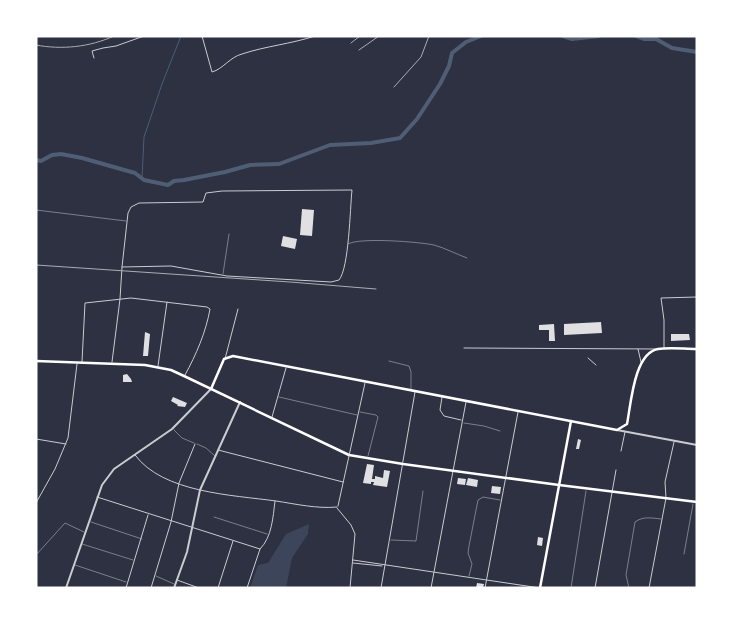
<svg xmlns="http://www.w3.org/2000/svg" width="733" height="624" viewBox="0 0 733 624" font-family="'Fira Sans Condensed',sans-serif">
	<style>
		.green { fill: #3c4559 }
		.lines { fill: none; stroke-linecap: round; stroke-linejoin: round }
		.stream { stroke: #4f5d75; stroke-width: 1 }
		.river { stroke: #4f5d75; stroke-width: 4 }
		.building { fill: #e0e0e3 }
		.service { stroke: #caccd0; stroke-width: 0.5 }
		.minor { stroke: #caccd0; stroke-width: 1 }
		.tertiary { stroke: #caccd0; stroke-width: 2 }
		.primary { stroke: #fff; stroke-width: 2.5 }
		.trunk { stroke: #fff; stroke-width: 2.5 }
		.rail { stroke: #abadb3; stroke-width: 1 }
	</style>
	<rect width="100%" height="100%" fill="#2d3142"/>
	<path class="green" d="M309,524L308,534L292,558L286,588H250L258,565L268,563L286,534Z"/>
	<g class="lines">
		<path class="stream" d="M142,178L144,137L162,84L181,36"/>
		<g class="river">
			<path d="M563,36L572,39L599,36"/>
			<path d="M636,36L644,39H656L672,48L697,52"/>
			<path d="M36,160L41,161L52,155L61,154L82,158L135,173L144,180L168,185L174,181L184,180L225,172L250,165L279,164L330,145L371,143L400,138L417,119L440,84L449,66L452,53L466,42L481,36"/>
		</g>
	</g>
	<g class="building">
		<path d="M302,209L314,210L312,236L300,235Z"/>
		<path d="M283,236L297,239L295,249L281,246Z"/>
		<path d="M601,322L602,333L564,335V324Z"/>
		<path d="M554,324L555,341H549V330H539V325Z"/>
		<path d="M145,332L150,334L148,356H143Z"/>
		<path d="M671,334H689L690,340L671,341Z"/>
		<path d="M127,374L131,379L132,382H123V375Z"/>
		<path d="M173,397L187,403L185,407L177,406L178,405L171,401Z"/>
		<path d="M578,439L581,440L579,449H576Z"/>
		<path d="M367,464L374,465L372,479H375V476L383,478L384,470L390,471L387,487L373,485L374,482H371V484L363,483Z"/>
		<path d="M458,478L466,479L465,485L457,484Z"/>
		<path d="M468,478L478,480L477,487L466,485Z"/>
		<path d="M492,486L501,487L500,494L491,493Z"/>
		<path d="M538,537L543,538L542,546L537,545Z"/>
		<path d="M477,583L484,584L483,588H476Z"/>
	</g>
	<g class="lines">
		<g class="service">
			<path d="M36,210L126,221"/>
			<path d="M348,244C359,237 420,242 434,245C445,248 456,254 467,258"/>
			<path d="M223,274L229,234"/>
			<path d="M389,361L409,366L411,372V389"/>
			<path d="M279,397L357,415"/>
			<path d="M360,412L376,415L378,417L368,456"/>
			<path d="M464,423L484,426L500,431"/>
			<path d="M174,430L182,438L194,443"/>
			<path d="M197,444L206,448L215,456"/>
			<path d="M214,517L267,534"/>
			<path d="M91,522L142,539"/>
			<path d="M391,540L416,541L423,491"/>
			<path d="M82,544L133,560"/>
			<path d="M684,554L693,504"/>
			<path d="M36,555L65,523L84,532"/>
			<path d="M75,565L126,582"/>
			<path d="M156,576L174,584"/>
			<path d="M469,576L472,564L468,553L469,546L478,500L483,497L500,500"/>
			<path d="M571,588L586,491"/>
			<path d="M629,588L626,575L635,522C643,516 652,518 661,519"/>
		</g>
		<g class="minor">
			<path d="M202,36L212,72C223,69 230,57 242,54C266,46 291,44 315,36"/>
			<path d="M94,58L92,51L103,48L116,46L144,36"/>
			<path d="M464,348L657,349"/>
			<path d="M664,348V320L661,298L697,297"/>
			<path d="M638,349L641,362"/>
			<path d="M588,358L596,365"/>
			<path d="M225,359L238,309"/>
			<path d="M82,362L85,303L131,298L207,307L210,309C206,332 196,355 185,375"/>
			<path d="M112,362L120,299L122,267L128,213L131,207L139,203L203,202L206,193L222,191L352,190C350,209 349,268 339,280L331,282L227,276L171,266L122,267"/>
			<path d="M158,366L167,302"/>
			<path d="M442,397L440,410L444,416L461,420"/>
			<path d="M272,417L286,368"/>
			<path d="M36,439L66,444"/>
			<path d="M218,450L343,482"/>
			<path d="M621,451L625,432"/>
			<path d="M135,455C163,493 233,495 276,501C296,504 317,509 337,507"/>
			<path d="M97,497L260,549"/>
			<path d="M36,503L55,469L68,438L77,364"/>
			<path d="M338,506L365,383"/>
			<path d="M337,508L351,525L355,534L350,588"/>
			<path d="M353,560L540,588"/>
			<path d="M353,563L382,566"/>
			<path d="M177,580L199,588"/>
			<path d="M126,588L148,515"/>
			<path d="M151,588L171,522L179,483L195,444"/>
			<path d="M218,588L233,541"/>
			<path d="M247,588L260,549C272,537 273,517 275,501"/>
			<path d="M381,588L415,392"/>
			<path d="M431,588L466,402"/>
			<path d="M485,588L518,412"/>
			<path d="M595,588L616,470"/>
			<path d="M649,588L666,498L665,482L674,442"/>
		</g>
		<g class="tertiary">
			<path d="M617,430L697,445"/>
			<path d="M66,588L102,485L114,469L172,429L211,389"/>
			<path d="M174,588L187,552L200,490L240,402"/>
		</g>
		<path class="primary" d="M559,485L697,502"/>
		<g class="trunk">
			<path d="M36,361L145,365L171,370L184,376L349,455L403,464L559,485"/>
			<path d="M211,389L224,359L233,356L617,430L627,424C631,404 634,353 658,349C670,347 684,349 697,349"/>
			<path d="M540,588L571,421"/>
		</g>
		<g class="rail">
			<path d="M351,43L360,36"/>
			<path d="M36,45C62,50 90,47 114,36"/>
			<path d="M359,50L379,36"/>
			<path d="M394,87L421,57L429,36"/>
			<path d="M36,265L290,282L376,289"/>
		</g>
	</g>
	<rect width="733" height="624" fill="none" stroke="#ffffff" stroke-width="75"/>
</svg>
